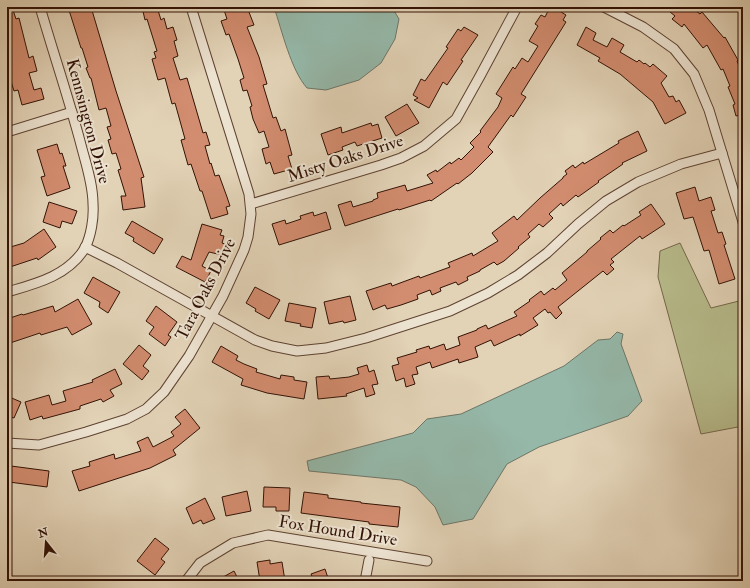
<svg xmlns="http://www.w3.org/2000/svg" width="750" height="588" viewBox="0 0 750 588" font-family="'IM FELL Double Pica',serif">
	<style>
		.green { fill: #b7bb8b; stroke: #746648 }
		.water { fill: #95b8a9; stroke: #6d7667 }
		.building { fill: #d28c6f; stroke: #321205 }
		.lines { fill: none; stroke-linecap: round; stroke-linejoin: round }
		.street-casing { stroke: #5e4231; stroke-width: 11 }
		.street { stroke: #ece2d0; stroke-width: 9 }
		.labels { text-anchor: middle; stroke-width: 4; stroke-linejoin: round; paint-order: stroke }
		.street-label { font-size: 17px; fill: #321205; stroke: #ece2d0 }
	</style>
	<rect width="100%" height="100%" fill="#e2d2b6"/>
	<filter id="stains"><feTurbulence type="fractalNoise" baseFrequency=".005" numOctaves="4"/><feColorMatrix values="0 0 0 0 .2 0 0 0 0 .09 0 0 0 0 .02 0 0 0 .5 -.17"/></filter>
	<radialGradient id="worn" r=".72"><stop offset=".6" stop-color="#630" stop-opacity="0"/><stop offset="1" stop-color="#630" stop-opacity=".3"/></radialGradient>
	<path class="green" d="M680,243L711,308L743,300V426L701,434L658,277L660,251Z"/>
	<g class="water">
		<path d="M274,7H390L393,9L399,19L395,39L381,63L359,80L326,90L307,88C291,70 282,31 274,7Z"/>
		<path d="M617,332L623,334L621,344L642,401L628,416L539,447L507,464L473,519L443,525L435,507L416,487L401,480L309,471L307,461L413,433L427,419L461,414L564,366L598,340L610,339Z"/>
	</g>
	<g class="building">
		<path d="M7,7H12L16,19L19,18L29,58L33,56L37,71L29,73L34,90L41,88L44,99L22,105L18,90L14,91L7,68V61H9L7,54Z"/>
		<path d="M68,7H91L116,91L144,177L141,178L145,207L123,210L121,196H126L118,170L121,169L116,153L112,154L108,140L111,139L107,127L111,126L106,108L99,110L91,78H90L86,68L88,67L82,48H81Z"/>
		<path d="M142,7H157L161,20L164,18L167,29L173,27L177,40L174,41L178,56L173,58L180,80L187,78L203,133L206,132L210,145L205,146L210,164L211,163L215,176L219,175L227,197L230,206L226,207L228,214L211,219L202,191H200L191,164L188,165L181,140L185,139L175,103L172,104L165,78L158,80L152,59L156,58L154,52L157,51L147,19L145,20Z"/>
		<path d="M223,7H247L254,25L247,27L259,57L267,84L263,85L273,118L276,117L281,131L285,129L292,155L288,156L292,169L274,174L270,162L266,164L262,149L269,147L264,131L259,133L253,119L250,107L252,106L247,90L243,91L240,80L244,78L238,59L229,34L226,35L221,21L227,19Z"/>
		<path d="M550,7H553L566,15L563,20L566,22L521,94L526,97L513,117L511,115L488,147L493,152L472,173L458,184L457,183L431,201L430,200L399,210L398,209L345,226L338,205L351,201L353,207L373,201V200L378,198L377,193L405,185L407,191L433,183L427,175L436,170L437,172L450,162L451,164L459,158L461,160L474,147L470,143L481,132L480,131L498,107L502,98L496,94L513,67L515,69L522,58L528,62L538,46L529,41L538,26L535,24L541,15L545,17Z"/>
		<path d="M664,7H691L700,14L702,12L724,38L725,37L738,60L737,61L743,76V114L736,116L733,105L735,104L728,87L730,86L723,69L721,70L707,45L703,48L684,24L682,27L672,19L675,16Z"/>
		<path d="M464,27L478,35L461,60L463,61L447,85L443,82L429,108L414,100L418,98L413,95L421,79L425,81L448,48L446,47L458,29L461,31Z"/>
		<path d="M586,27L596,33L593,40L607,47L612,38L624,45L620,52L637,62L639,60L644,64L645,63L650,67L653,64L667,76L661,83L669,97L673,96L676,102L679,100L686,113L665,124L653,102L620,74L598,61L600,58L577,45Z"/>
		<path d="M407,104L419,123L396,136L385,117Z"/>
		<path d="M371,123L372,126L378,124L382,138L357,146L355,142L342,147L343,150L328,155L321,134L341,127L342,133Z"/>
		<path d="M638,131L647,151L622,163L623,164L598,181L599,182L578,197L576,195L563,206L561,203L549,214L553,218L543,227L539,224L528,234L530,237L518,247L519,248L504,261L497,265L494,262L480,270V271L467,277L468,280L458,285L456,282L440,288L441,291L432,295L430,290L417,295L418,299L401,305L387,309L385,305L373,310L366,291L391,283L392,286L419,276L420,278L450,267L448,263L472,253L473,256L498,241L492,233L514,216L517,220L540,198L563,178V177L567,174L565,171L573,165L575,168L583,162L584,164L619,143L618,141Z"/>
		<path d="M57,144L60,154L62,153L66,166H63L70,188L47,196L41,177L45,176L37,150Z"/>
		<path d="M695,187L699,201L711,197L715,210L711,211L718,233L722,232L726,244L724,245L735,279L719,284L709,250L704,251L693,217L684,219L676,193Z"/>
		<path d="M49,202L77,211L72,224L62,221L60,228L43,222Z"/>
		<path d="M651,204L665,224L642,239L640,236L611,259L614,262L610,265L614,269L607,275L603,271L558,307L562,313L556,319L550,312L548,313L545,309L533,318L538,325L520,336V334L494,346L491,340L475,347L478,357L459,363L458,359L432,368L430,362L416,367L418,374L412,375L415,384L406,387L404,378L396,381L392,366L399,364L397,358L417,352L416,350L429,346L430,349L444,344L446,350L460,345L458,337L477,330V329L486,325L488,329L517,316L514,312L530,301L529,300L541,291L544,295L553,288L555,290L567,280L562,273L587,252V251L601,239L600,238L610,230L613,233L623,225L624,226L641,215L639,212Z"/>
		<path d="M313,212L314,216L326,212L331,229L279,245L272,224L285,220L286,224L301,219L300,216Z"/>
		<path d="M132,221L163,239L154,254L133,241L134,238L125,233Z"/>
		<path d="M202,224L222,230L220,235L224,236L222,243L225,244L222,255L209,252L202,266L211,271L205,282L176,267L182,256L191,260Z"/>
		<path d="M44,229L56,247L38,260L37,258L7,268V248L24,243Z"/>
		<path d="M93,277L120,292L108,313L99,307L100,302L84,293Z"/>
		<path d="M255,287L280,300L269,319L255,311L256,309L246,303Z"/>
		<path d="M350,296L356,320L344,323L343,321L329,324L324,302Z"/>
		<path d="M78,299L92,324L72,335L67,327L41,335L40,333L7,344V319L22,314L23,315L53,306L55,312Z"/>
		<path d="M289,303L316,308L312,328L300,326L301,324L285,321Z"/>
		<path d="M156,306L177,322L168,335L171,337L165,346L149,334L154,327L146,321Z"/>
		<path d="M139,345L151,355L143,366L149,371L142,380L123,364Z"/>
		<path d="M221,346L238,356L236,360L244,364L257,369L256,372L280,379L281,375L294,377V380L307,382L304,399L267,393L241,385L243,379L212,362Z"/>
		<path d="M367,365L369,372L374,370L378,384L372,385L375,394L366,397L364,388L346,394L347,396L318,399L316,377L329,376L330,379L349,377L359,374L357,368Z"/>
		<path d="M115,369L122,384L110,390L114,396L103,402L101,399L80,406V409L43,419L42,416L30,420L25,402L49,395L52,405L66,401L63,391L93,382L92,380Z"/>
		<path d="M7,396L21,402L14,418L7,416Z"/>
		<path d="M185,409L200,428L173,450L176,455L150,468L79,491L72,471L90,466L89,462L114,454L115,459L141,451L137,442L148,437L153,447L174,436L171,432L181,424L175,417Z"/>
		<path d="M11,466L49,471L47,487L9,482Z"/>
		<path d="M264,487L290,488L289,511H276V507H263Z"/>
		<path d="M247,491L251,511L226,516L222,497Z"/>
		<path d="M304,492L328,495V498L361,502V503L400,507L398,527L369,524V522L301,513Z"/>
		<path d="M205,498L215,519L203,524L201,520L193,524L186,508Z"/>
		<path d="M155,538L169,549L161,559L165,562L155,575L137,561Z"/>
		<path d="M270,560V564L282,562L285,581H260L257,562Z"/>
		<path d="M325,569L329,581H314L311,574Z"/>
		<path d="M234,571L239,581H216Z"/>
	</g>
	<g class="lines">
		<g class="street-casing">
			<g id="street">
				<path d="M604,7L643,27L674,49L694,74L709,110L743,222"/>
				<path d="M7,132L72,112"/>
				<path d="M251,204L381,165L401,158L424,146L456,119L480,76L517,7"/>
				<path d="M85,247L117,263L255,340L272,346L297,351L326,348L366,338L450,311L488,293L518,275L547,253L578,224L606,201L638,182L681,164L722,153"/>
				<path d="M7,292C35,284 68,276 85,248C91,236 94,218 93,204C93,183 85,161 80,141C68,96 53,52 40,7"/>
				<path d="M7,443L39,445L86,432L127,419L146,409L164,392L189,356L223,296L244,250L248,237L251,214L249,194L191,7"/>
				<path d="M186,581L200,563L233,543L268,535L427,561"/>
				<path d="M365,581L369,560"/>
			</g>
		</g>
		<use href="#street" class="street"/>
	</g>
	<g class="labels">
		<g class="street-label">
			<text transform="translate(89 121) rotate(75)" y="6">Kennsington Drive</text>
			<text transform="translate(345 158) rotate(-18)" y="6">Misty Oaks Drive</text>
			<text transform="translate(205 289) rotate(-63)" y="6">Tara Oaks Drive</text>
			<text transform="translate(338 530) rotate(9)" y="6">Fox Hound Drive</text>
		</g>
	</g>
	<rect width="750" height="588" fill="none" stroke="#e2d2b6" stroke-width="24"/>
	<rect x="8" y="8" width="734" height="572" fill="none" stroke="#321205" stroke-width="2"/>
	<rect x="12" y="12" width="726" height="564" fill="none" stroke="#321205"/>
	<g transform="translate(46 542) rotate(343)" stroke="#ece2d0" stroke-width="3" paint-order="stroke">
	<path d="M0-3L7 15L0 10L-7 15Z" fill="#321205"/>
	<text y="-6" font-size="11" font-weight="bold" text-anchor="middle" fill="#321205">N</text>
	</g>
	<rect width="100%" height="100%" filter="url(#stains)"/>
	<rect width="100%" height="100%" fill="url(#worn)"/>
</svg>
